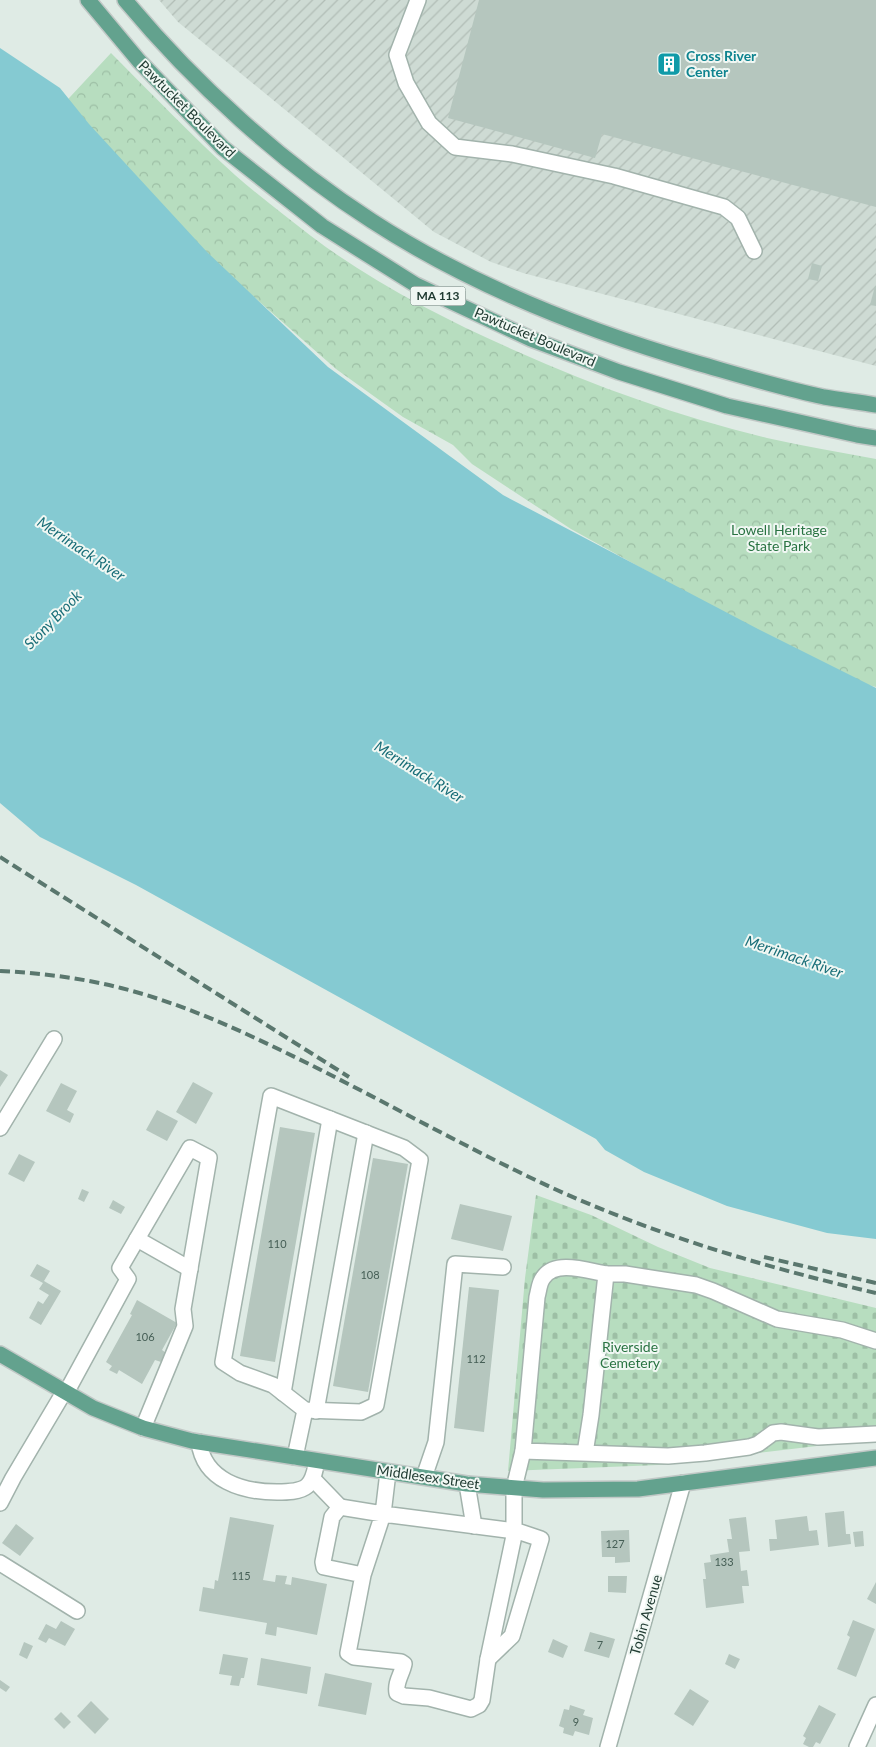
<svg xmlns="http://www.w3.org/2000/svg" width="876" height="1747" viewBox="0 0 876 1747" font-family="Lato,sans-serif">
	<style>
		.industrial { fill: url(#industrial-furrows) }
		.cemetery { fill: url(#cemetery-stones) }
		.park { fill: url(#park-crowns) }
		.water { fill: #85cad2 }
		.building { fill: #b5c6be }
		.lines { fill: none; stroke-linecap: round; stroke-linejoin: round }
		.minor-casing { stroke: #a2b3ac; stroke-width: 18 }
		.major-casing { stroke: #c1c8c6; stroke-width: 18 }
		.minor { stroke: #fff; stroke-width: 15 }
		.major { stroke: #63a28e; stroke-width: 15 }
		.rail { stroke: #5a776e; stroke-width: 4; stroke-dasharray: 10 5; stroke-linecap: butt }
		.labels { text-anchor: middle; stroke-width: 4; stroke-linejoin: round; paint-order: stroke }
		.number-label { font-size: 11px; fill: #455e55 }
		.shield { fill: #f0f7f3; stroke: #5e736c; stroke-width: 1 }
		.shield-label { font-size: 12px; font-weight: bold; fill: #203b32 }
		.culture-label { font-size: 14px; font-weight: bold; fill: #0d838f; stroke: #f0f7f3; text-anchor: start }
		.street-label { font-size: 14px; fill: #203b32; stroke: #f0f7f3 }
		.park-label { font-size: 14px; fill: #297342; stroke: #f0f7f3 }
		.water-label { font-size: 15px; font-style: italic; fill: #196e78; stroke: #f0f7f3 }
	</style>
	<defs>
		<pattern id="industrial-furrows" width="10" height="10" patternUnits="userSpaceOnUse" patternTransform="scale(1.25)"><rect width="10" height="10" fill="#cedbd4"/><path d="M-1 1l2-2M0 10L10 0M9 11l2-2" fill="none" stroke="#b1bdb6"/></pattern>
		<pattern id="cemetery-stones" width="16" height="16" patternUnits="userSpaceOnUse" patternTransform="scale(1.25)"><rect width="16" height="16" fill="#b7ddbf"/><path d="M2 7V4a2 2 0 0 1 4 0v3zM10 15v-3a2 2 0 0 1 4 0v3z" fill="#9dbfa5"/></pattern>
		<pattern id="park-crowns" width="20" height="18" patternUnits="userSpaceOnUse" patternTransform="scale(1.25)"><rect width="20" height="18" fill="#b7ddbf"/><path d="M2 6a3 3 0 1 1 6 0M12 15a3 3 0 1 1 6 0" fill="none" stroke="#9dbfa5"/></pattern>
	</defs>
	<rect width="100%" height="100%" fill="#dfebe5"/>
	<path class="industrial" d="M159,0H876V366L523,273L491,262L434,232L178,22Z"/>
	<path class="cemetery" d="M536,1195L591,1215L658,1247L710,1268L876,1308V1439L658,1465L508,1471L525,1278Z"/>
	<path class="park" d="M111,53C152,94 192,136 235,175C259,196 285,216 311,236C373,283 444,319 516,351C596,387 681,417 767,438C803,446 840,452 876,459V687L838,677L571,529L472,464L453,445L403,417L382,402L336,369L254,297L43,126Z"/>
	<path class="water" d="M0,48L60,88L89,124L207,252L328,367L503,495L758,629L876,688V1239L827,1233L727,1206L644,1172L605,1150L596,1139L136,885L40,837L0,803Z"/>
	<g class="building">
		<path d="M479,0H876V207L602,134L595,158L448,118Z"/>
		<path d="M812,263L822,266L818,281L808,279Z"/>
		<path d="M875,286H876V306L870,305Z"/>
		<path d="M0,1070L8,1075L0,1087Z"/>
		<path d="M193,1082L213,1093L196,1124L176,1112Z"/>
		<path d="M61,1083L77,1091L67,1110L74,1114L70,1123L46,1111Z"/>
		<path d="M157,1110L178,1121L167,1141L146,1130Z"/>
		<path d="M280,1127L315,1133L275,1362L240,1356Z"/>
		<path d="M19,1154L35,1162L24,1182L8,1174Z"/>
		<path d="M373,1158L408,1164L368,1392L333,1386Z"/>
		<path d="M82,1189L89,1192L84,1202L78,1199Z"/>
		<path d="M113,1200L125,1207L121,1214L109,1208Z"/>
		<path d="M460,1204L512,1216L503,1251L451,1239Z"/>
		<path d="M37,1264L50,1271L44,1281L61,1291L41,1325L29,1318L38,1301L43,1304L49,1295L39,1289L43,1283L30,1276Z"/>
		<path d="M469,1287L499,1290L484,1432L454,1428Z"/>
		<path d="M137,1300L177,1323L162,1350L166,1353L161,1362L155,1360L142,1384L119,1370L117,1374L109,1370L112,1366L106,1362L132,1315L130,1314Z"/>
		<path d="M844,1511L846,1534H850L851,1544L828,1547L825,1513Z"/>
		<path d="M807,1516L809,1531L817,1530L819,1545L770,1551L769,1539H777L775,1520Z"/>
		<path d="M230,1517L274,1525L263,1580L275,1582L276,1575L287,1576L285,1584L291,1585L292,1577L327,1584L317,1635L277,1627L276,1636L265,1634L267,1623L199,1611L203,1587L214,1589L215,1580L218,1581Z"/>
		<path d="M746,1517L750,1551L739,1552L741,1571L747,1570L749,1586H742L744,1603L706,1608L703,1579H706L704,1563L711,1562L710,1555L729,1552L727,1539H732L729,1519Z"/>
		<path d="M16,1524L34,1538L20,1556L2,1543Z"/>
		<path d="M629,1530L630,1562L615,1563V1557H602L601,1531Z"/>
		<path d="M863,1531L864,1546L855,1547L853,1532Z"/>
		<path d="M608,1576H627L626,1593L608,1592Z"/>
		<path d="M876,1582V1604L867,1599Z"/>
		<path d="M853,1620L875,1629L856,1677L837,1669L850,1637L847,1635Z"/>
		<path d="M61,1621L75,1629L65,1646L49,1638L46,1643L38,1639L46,1624L56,1629Z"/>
		<path d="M590,1632L615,1639L609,1658L584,1651Z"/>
		<path d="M553,1639L568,1646L563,1658L548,1652Z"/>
		<path d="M24,1642L33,1646L27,1659L19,1655Z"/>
		<path d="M223,1654L248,1658L244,1678H241L239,1686L230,1685L232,1676L219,1674Z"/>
		<path d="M729,1654L740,1659L735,1669L725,1664Z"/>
		<path d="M261,1658L311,1667L307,1694L257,1685Z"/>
		<path d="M325,1673L372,1683L366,1715L318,1706Z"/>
		<path d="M0,1680L10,1687L6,1692L0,1688Z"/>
		<path d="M690,1689L709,1701L693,1726L674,1714Z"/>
		<path d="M91,1701L109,1719L95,1734L77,1716Z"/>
		<path d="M570,1705L585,1710L583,1715L593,1718L589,1735L575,1731L573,1736L563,1733L564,1728L559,1726L564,1709L569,1710Z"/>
		<path d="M819,1705L836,1714L820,1744L816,1742L813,1747H809L803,1744L806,1738L803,1736Z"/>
		<path d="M61,1712L71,1722L64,1729L54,1719Z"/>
	</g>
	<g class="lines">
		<g class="minor-casing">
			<g id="minor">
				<path d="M418,0L397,55L406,83L429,123L455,147L512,154L614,176L724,207L738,218L754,251"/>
				<path d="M0,1128L54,1039"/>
				<path d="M137,1239L190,1269"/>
				<path d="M606,1274H625L696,1285L713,1291L777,1319L842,1330L876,1341"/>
				<path d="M66,1393L128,1279L120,1268L190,1148L209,1158L183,1309L185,1326L143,1428"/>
				<path d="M283,1393L330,1119"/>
				<path d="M316,1411L366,1133"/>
				<path d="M199,1442C204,1481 243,1492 277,1492C286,1492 300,1492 307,1486C314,1480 315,1469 317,1461"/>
				<path d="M585,1453L591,1415L606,1274C588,1271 555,1259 543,1278C539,1283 539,1290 537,1297L523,1451L668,1456L705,1453L749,1447L758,1444L773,1433L781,1432L818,1437L876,1434"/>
				<path d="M295,1457L305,1410L361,1412L376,1405L420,1160L404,1148L271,1096L223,1362L240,1373L273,1385L305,1410"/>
				<path d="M424,1477L436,1442L455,1264L503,1267"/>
				<path d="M313,1479L340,1507"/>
				<path d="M467,1484L474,1526"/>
				<path d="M0,1503L13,1478L64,1392"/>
				<path d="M0,1563L77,1611"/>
				<path d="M363,1575L383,1514L515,1531L488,1659L482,1700L479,1705L471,1709L429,1698L404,1696L397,1693C395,1682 402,1674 404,1664L401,1662L354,1657L348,1653L363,1575L324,1567L323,1562L332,1517L340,1507L383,1514L388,1472"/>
				<path d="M488,1659L512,1636L541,1539L514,1530V1488L523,1451"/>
				<path d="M608,1747L683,1483"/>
				<path d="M857,1747L876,1705"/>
			</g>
		</g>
		<g class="major-casing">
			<g id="major">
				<path d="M88,0L139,61L223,148L322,226L416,285L531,339L619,372L727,406L857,435L876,438"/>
				<path d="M125,0C194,83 282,163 372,221C472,286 584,330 697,363C739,375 781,388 824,397C841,400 859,402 876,405"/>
				<path d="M0,1354L93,1408L143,1428L192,1441L467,1484L543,1490L638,1489L876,1458"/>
			</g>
		</g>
		<use href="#minor" class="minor"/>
		<use href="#major" class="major"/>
		<g class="rail">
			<path d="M0,857L349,1077"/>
			<path d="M0,971C41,973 82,978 121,988C188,1005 248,1034 309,1064C381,1100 451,1139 523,1174C635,1229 755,1265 876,1293"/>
			<path d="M764,1257L876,1283"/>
		</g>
	</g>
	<defs>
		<g id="building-square" transform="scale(1.25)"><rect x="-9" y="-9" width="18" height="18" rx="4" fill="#0f9aa8" stroke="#f0f7f3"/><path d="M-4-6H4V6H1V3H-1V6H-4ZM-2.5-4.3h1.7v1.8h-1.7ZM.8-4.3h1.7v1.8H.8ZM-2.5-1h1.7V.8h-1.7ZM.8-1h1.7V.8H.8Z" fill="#fff"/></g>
	</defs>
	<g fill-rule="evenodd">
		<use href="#building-square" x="669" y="64"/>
	</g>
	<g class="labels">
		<g class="number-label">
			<text x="277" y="1248">110</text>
			<text x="370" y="1279">108</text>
			<text x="145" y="1341">106</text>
			<text x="476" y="1363">112</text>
			<text x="615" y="1548">127</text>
			<text x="724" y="1566">133</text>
			<text x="241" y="1580">115</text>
			<text x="600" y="1649">7</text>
			<text x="576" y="1726">9</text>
		</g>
		<rect class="shield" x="410.5" y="286.5" width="55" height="19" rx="4"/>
		<g class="shield-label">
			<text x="438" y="300">MA 113</text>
		</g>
		<g class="culture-label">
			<text x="686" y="61">Cross River<tspan x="686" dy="16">Center</tspan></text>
		</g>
		<g class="street-label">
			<text transform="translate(187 109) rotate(45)" y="5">Pawtucket Boulevard</text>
			<text transform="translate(535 337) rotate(23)" y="5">Pawtucket Boulevard</text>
			<text transform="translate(428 1477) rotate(8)" y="5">Middlesex Street</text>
			<text transform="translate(646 1615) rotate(-74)" y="5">Tobin Avenue</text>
		</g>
		<g class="park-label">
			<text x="779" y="535">Lowell Heritage<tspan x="779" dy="16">State Park</tspan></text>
			<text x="630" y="1352">Riverside<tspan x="630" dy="16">Cemetery</tspan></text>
		</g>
		<g class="water-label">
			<text transform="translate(81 549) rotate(34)" y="5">Merrimack River</text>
			<text transform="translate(53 620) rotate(-46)" y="5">Stony Brook</text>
			<text transform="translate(419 772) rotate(32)" y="5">Merrimack River</text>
			<text transform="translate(794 957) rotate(19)" y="5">Merrimack River</text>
		</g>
	</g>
</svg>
